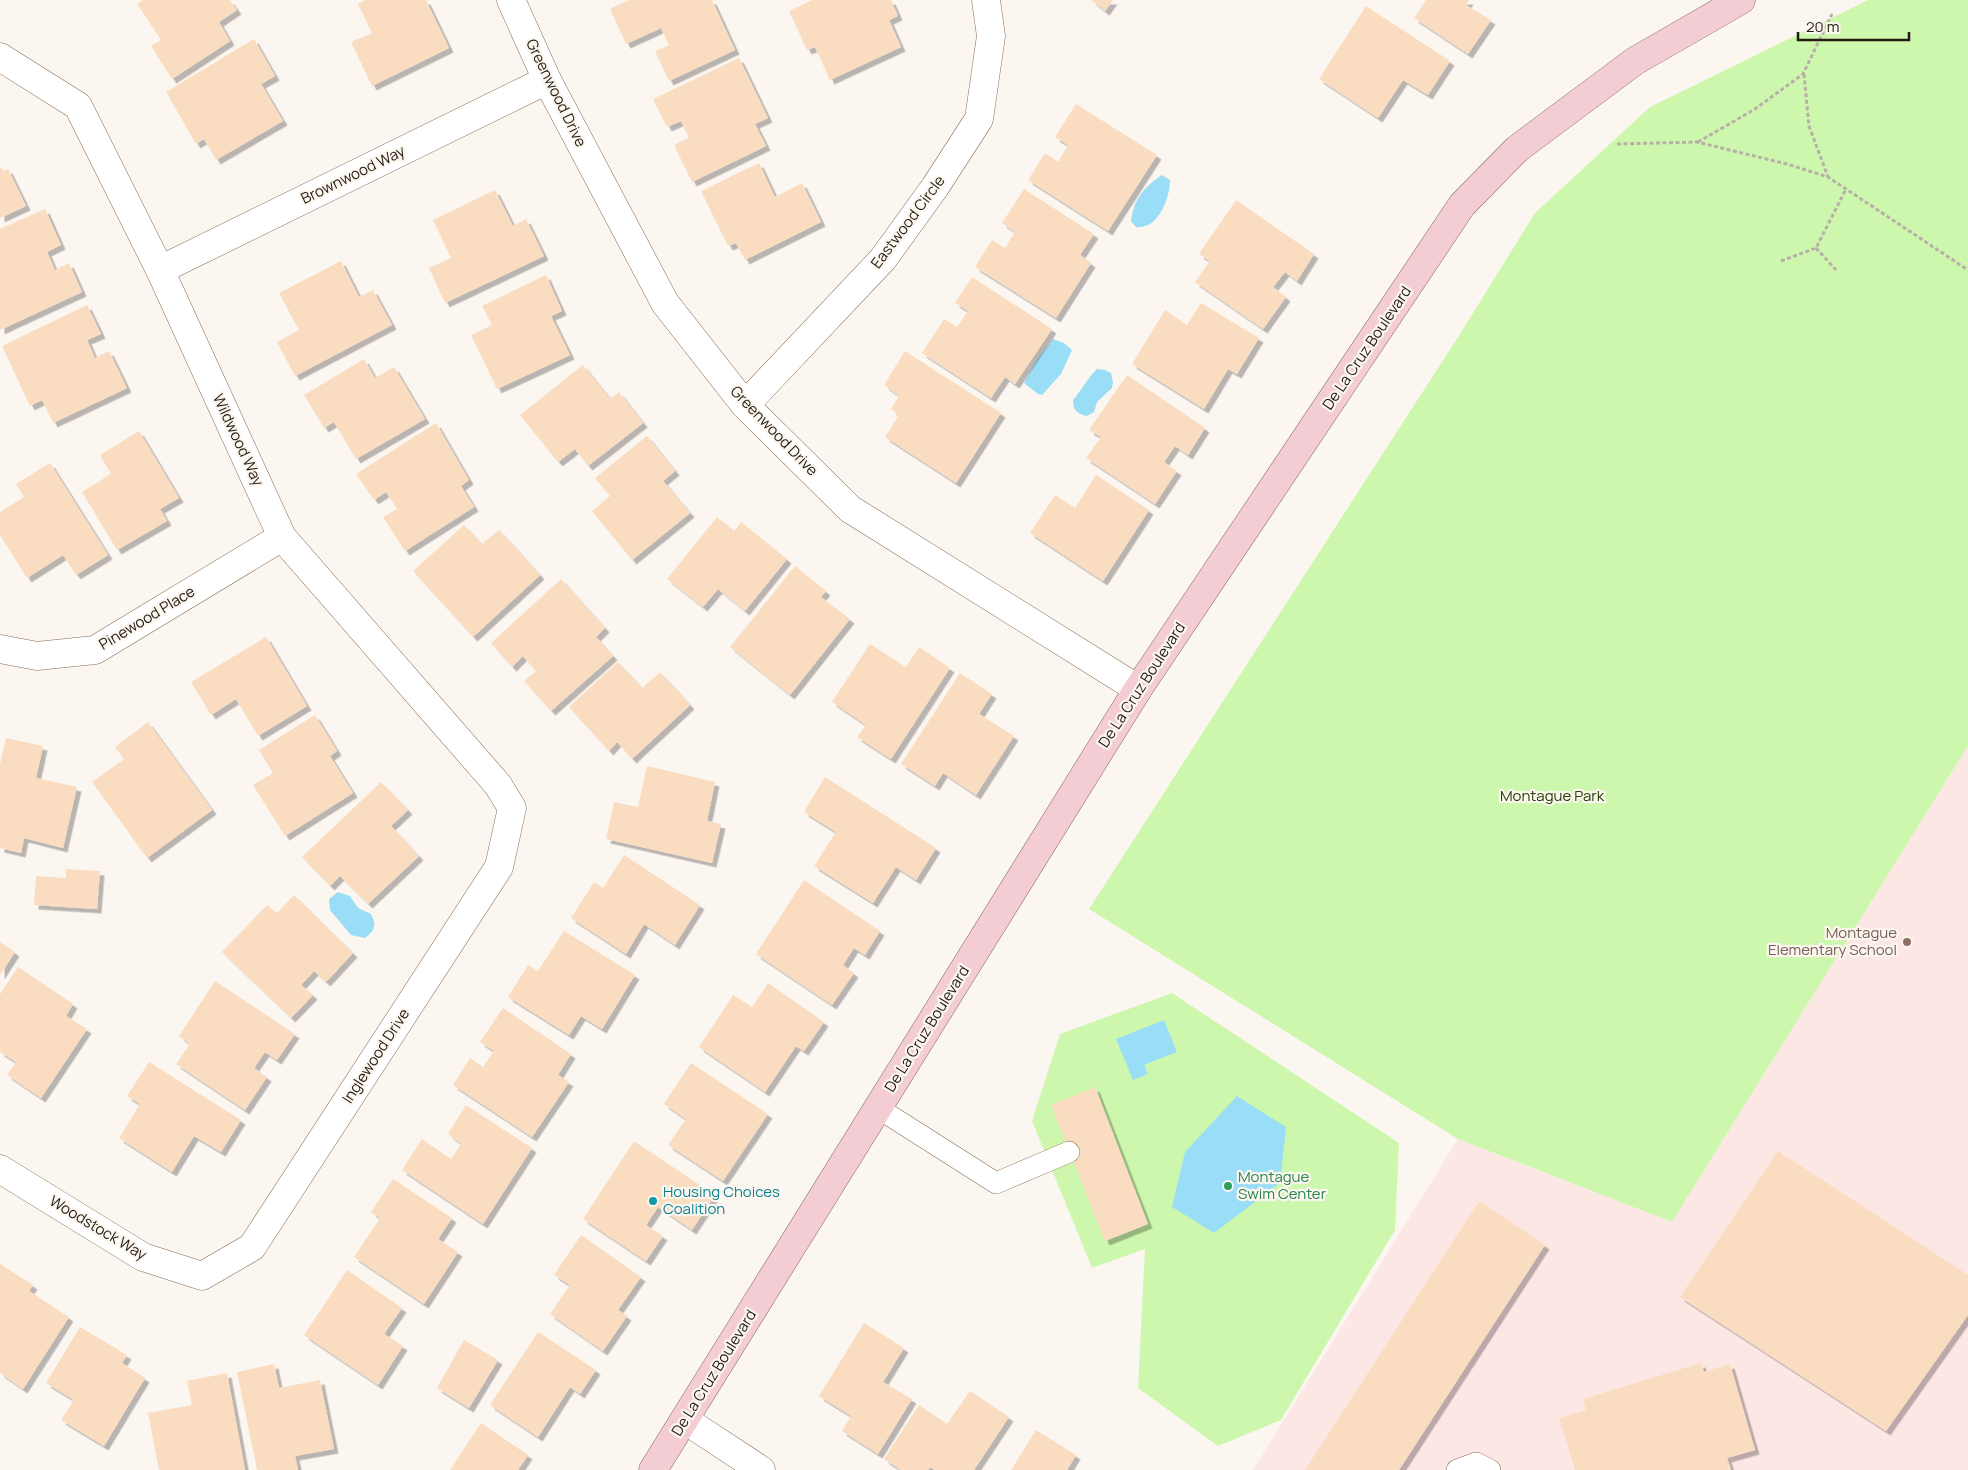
<svg xmlns="http://www.w3.org/2000/svg" width="1968" height="1470" viewBox="0 0 1968 1470" font-family="Manrope,sans-serif">
	<style>
		.education { fill: #fde7e5 }
		.green { fill: #cef7ae }
		.water { fill: #9addf7 }
		.building { fill: #faddc0; filter: url(#shadow) }
		.lines { fill: none; stroke-linecap: round; stroke-linejoin: round }
		.service-casing { stroke: #866d54; stroke-width: 22 }
		.minor-casing { stroke: #866d54; stroke-width: 29 }
		.secondary-casing { stroke: #866d54; stroke-width: 29 }
		.path { stroke: #b7b0a8; stroke-width: 3; stroke-dasharray: 4 2.5; stroke-linecap: butt }
		.service { stroke: #fff; stroke-width: 21 }
		.minor { stroke: #fff; stroke-width: 28 }
		.secondary { stroke: #f3cdd3; stroke-width: 28 }
		.education-dot { fill: #8d6e63; stroke: #fcf6f0; stroke-width: 2 }
		.leisure-dot { fill: #2e9e5b; stroke: #fcf6f0; stroke-width: 2 }
		.culture-dot { fill: #0f9aa8; stroke: #fcf6f0; stroke-width: 2 }
		.labels { text-anchor: middle; stroke-width: 4.5; stroke-linejoin: round; paint-order: stroke }
		.street-label { font-size: 15px; fill: #241b10; stroke: #fcf6f0 }
		.park-label { font-size: 15px; fill: #233f00; stroke: #fcf6f0 }
		.education-label { font-size: 15px; fill: #785e54; stroke: #fcf6f0; text-anchor: end }
		.leisure-label { font-size: 15px; fill: #27864d; stroke: #fcf6f0; text-anchor: start }
		.culture-label { font-size: 15px; fill: #0d838f; stroke: #fcf6f0; text-anchor: start }
	</style>
	<defs>
		<filter id="shadow"><feDropShadow dx="4.5" dy="4.5" stdDeviation="0" flood-color="#0004"/></filter>
	</defs>
	<rect width="100%" height="100%" fill="#fcf6f0"/>
	<path class="education" d="M1968,746V1470H1253L1458,1139L1672,1222Z"/>
	<g class="green">
		<path d="M1868,0H1968V746L1672,1222L1458,1139L1089,909L1460,334L1535,213L1650,107Z"/>
		<path d="M1172,993L1399,1143L1395,1230L1281,1420L1218,1446L1138,1388L1145,1249L1092,1268L1032,1121L1060,1034Z"/>
	</g>
	<g class="water">
		<path d="M1162,175L1170,180C1170,198 1158,230 1136,227L1131,221C1133,200 1145,186 1162,175Z"/>
		<path d="M1053,339L1064,343L1072,350L1061,374L1042,395L1038,394L1024,383L1037,360Z"/>
		<path d="M1097,369L1105,370L1111,373L1113,382L1112,388L1097,402L1094,412L1087,416C1077,414 1073,410 1073,400C1082,390 1088,377 1097,369Z"/>
		<path d="M338,892L350,896L358,908L371,914C377,926 375,930 365,938L351,935L330,910L329,899Z"/>
		<path d="M1164,1020L1177,1052L1144,1065L1148,1074L1133,1080L1116,1039Z"/>
		<path d="M1237,1096L1286,1127L1280,1183L1214,1233L1172,1207L1185,1152Z"/>
	</g>
	<g class="building">
		<path d="M143,0H230L237,10L219,22L230,41L172,79L151,46L161,40L137,4Z"/>
		<path d="M365,0H426L449,48L372,86L351,42L372,33L358,4Z"/>
		<path d="M629,0H712L735,50L669,81L655,51L669,45L661,28L626,44L610,9Z"/>
		<path d="M812,0H891L898,16L889,20L901,47L830,80L815,47L807,50L789,11Z"/>
		<path d="M1091,0H1113L1105,11Z"/>
		<path d="M1426,0H1469L1466,5L1491,20L1468,54L1414,18Z"/>
		<path d="M1366,6L1450,61L1428,95L1403,80L1378,118L1319,79Z"/>
		<path d="M254,39L275,76L261,84L283,121L216,160L204,139L196,144L166,92Z"/>
		<path d="M739,58L768,118L755,124L766,146L692,182L674,145L689,138L681,121L667,127L653,99Z"/>
		<path d="M1076,104L1157,155L1108,231L1028,180L1045,153L1058,162L1068,145L1055,137Z"/>
		<path d="M759,163L775,197L802,183L821,222L745,260L736,243L728,246L701,191Z"/>
		<path d="M0,166L3,171L8,169L26,206L0,218Z"/>
		<path d="M1024,189L1094,234L1080,255L1091,263L1056,318L975,267L992,240L1005,248L1015,232L1002,223Z"/>
		<path d="M495,190L513,226L526,219L544,256L445,303L429,268L451,258L433,220Z"/>
		<path d="M1236,200L1314,254L1297,281L1285,272L1273,287L1286,297L1263,329L1195,282L1210,261L1199,254Z"/>
		<path d="M45,209L61,245L47,252L55,270L69,263L82,292L0,330V229Z"/>
		<path d="M341,261L359,297L373,290L392,325L295,376L277,342L299,330L279,293Z"/>
		<path d="M546,275L562,311L551,316L570,355L497,389L471,335L492,325L482,306Z"/>
		<path d="M972,277L1052,329L1015,384L1005,377L991,398L922,353L944,319L957,327L968,311L955,303Z"/>
		<path d="M1201,303L1259,338L1237,374L1228,369L1204,409L1132,364L1165,310L1187,325Z"/>
		<path d="M87,305L101,334L87,340L95,358L109,351L127,388L53,423L42,400L30,406L2,346Z"/>
		<path d="M905,351L1001,413L956,483L885,437L899,415L891,409L899,396L884,385Z"/>
		<path d="M364,359L375,378L394,367L425,419L356,459L334,422L324,428L304,395Z"/>
		<path d="M583,365L610,399L619,392L643,423L588,466L575,449L558,462L520,415Z"/>
		<path d="M1127,375L1205,428L1188,455L1175,446L1164,462L1177,471L1155,504L1086,458L1101,437L1089,430Z"/>
		<path d="M436,423L469,480L461,486L474,507L405,551L383,517L397,509L386,492L374,500L356,474Z"/>
		<path d="M139,431L179,498L160,509L167,521L117,550L82,492L111,474L100,455Z"/>
		<path d="M647,436L675,471L663,481L690,513L632,560L592,511L610,496L595,478Z"/>
		<path d="M50,463L108,555L76,575L63,555L27,578L0,535V512L24,497L16,484Z"/>
		<path d="M1096,475L1149,510L1103,581L1030,533L1055,495L1075,508Z"/>
		<path d="M717,517L734,531L741,522L787,559L745,611L718,589L703,607L667,579Z"/>
		<path d="M464,525L482,544L499,530L540,575L473,637L413,571Z"/>
		<path d="M795,566L826,591L821,597L850,619L790,695L730,647Z"/>
		<path d="M561,579L605,628L596,637L613,656L551,711L524,681L536,671L523,656L512,667L491,643Z"/>
		<path d="M266,637L307,706L258,736L236,699L211,715L191,682Z"/>
		<path d="M870,644L906,667L919,647L950,668L891,759L857,737L866,725L832,702Z"/>
		<path d="M618,662L642,688L660,672L690,705L632,759L617,742L609,751L569,707Z"/>
		<path d="M960,673L992,694L979,714L1014,736L976,795L943,773L935,786L901,764Z"/>
		<path d="M315,715L337,751L330,756L353,793L285,836L253,785L273,773L259,750Z"/>
		<path d="M148,722L212,810L147,858L92,782L124,759L115,747Z"/>
		<path d="M6,738L43,746L36,778L77,787L63,848L24,838L21,853L0,848V764Z"/>
		<path d="M647,766L715,782L707,821L721,824L712,863L606,839L614,802L638,807Z"/>
		<path d="M825,777L936,848L916,880L896,867L873,903L814,866L836,832L804,812Z"/>
		<path d="M381,782L408,810L391,826L419,856L368,904L340,876L330,886L302,857Z"/>
		<path d="M624,855L700,905L675,945L644,924L626,954L571,918L594,882L603,888Z"/>
		<path d="M66,869L100,871L97,909L34,905L36,876L66,878Z"/>
		<path d="M804,880L880,931L865,955L854,948L843,965L854,973L832,1005L756,954Z"/>
		<path d="M294,895L353,953L326,982L314,971L301,985L313,995L291,1018L222,952L267,905L277,913Z"/>
		<path d="M564,931L635,975L602,1029L581,1016L569,1035L508,997L528,965L538,971Z"/>
		<path d="M0,942L15,952L0,975Z"/>
		<path d="M18,967L73,1004L66,1016L87,1029L41,1098L7,1075L16,1062L0,1052V994Z"/>
		<path d="M215,981L295,1034L277,1060L265,1052L254,1068L267,1077L245,1110L176,1064L190,1044L179,1036Z"/>
		<path d="M768,983L824,1022L804,1051L796,1046L765,1092L699,1047L733,995L752,1007Z"/>
		<path d="M503,1008L571,1054L558,1075L569,1082L532,1137L453,1085L470,1058L483,1067L494,1051L480,1042Z"/>
		<path d="M149,1062L241,1120L221,1152L194,1136L172,1172L119,1138L140,1104L127,1096Z"/>
		<path d="M691,1063L768,1114L723,1181L668,1145L686,1119L664,1104Z"/>
		<path d="M1095,1087L1148,1224L1105,1241L1051,1105Z"/>
		<path d="M466,1105L532,1148L483,1224L402,1170L422,1139L451,1159L461,1144L448,1134Z"/>
		<path d="M634,1141L715,1195L692,1230L658,1207L646,1225L663,1236L646,1261L583,1219Z"/>
		<path d="M1778,1151L1968,1275V1315L1886,1431L1680,1297Z"/>
		<path d="M393,1179L452,1218L438,1239L458,1252L424,1304L354,1257L380,1218L371,1212Z"/>
		<path d="M1479,1201L1545,1245L1399,1470H1305Z"/>
		<path d="M581,1235L641,1277L618,1310L627,1316L603,1351L550,1314L570,1285L554,1275Z"/>
		<path d="M0,1264L33,1285L29,1291L69,1317L23,1389L0,1373Z"/>
		<path d="M347,1270L402,1308L384,1334L403,1346L378,1385L304,1335Z"/>
		<path d="M864,1323L904,1348L883,1382L912,1399L878,1454L842,1431L851,1416L819,1396Z"/>
		<path d="M80,1327L127,1355L122,1363L145,1378L104,1446L61,1420L74,1400L46,1383Z"/>
		<path d="M538,1332L596,1370L580,1394L570,1387L538,1437L490,1405Z"/>
		<path d="M464,1340L498,1360L469,1408L437,1388Z"/>
		<path d="M1701,1363L1704,1372L1730,1364L1755,1450L1727,1458L1731,1470H1575L1559,1418L1586,1410L1583,1399Z"/>
		<path d="M274,1364L279,1388L320,1380L334,1449L295,1456L298,1470H257L237,1372Z"/>
		<path d="M227,1373L245,1470H159L148,1413L192,1405L187,1381Z"/>
		<path d="M970,1391L1009,1417L974,1470H935L930,1467L928,1470H901L884,1459L919,1405L947,1424Z"/>
		<path d="M481,1423L528,1455L518,1470H450Z"/>
		<path d="M1036,1430L1076,1455L1067,1470H1011Z"/>
	</g>
	<g class="lines">
		<g class="service-casing">
			<g id="service">
				<path d="M878,1108L996,1183L1069,1152"/>
				<path d="M1457,1470L1476,1463L1490,1470"/>
			</g>
		</g>
		<g class="minor-casing">
			<g id="minor">
				<path d="M511,0L547,80L665,303L745,405L850,509L1138,689"/>
				<path d="M0,57L78,106L160,270L282,537L498,785L512,808L499,867L252,1247L202,1276L143,1257L0,1169"/>
				<path d="M160,270L547,80"/>
				<path d="M745,405L883,259L935,187L979,119L991,36L986,0"/>
				<path d="M0,649L37,656L95,650L282,537"/>
				<path d="M685,1420L761,1470"/>
			</g>
		</g>
		<g class="secondary-casing">
			<path id="secondary" d="M653,1470L1138,689L1462,205L1517,149L1635,61L1741,0"/>
		</g>
		<g class="path">
			<path d="M1804,74L1809,126L1828,177"/>
			<path d="M1698,142L1755,109L1803,74L1832,14"/>
			<path d="M1617,144L1697,142L1787,164L1828,177L1968,270"/>
			<path d="M1816,248L1836,270"/>
			<path d="M1781,261L1816,248L1846,189"/>
		</g>
		<use href="#service" class="service"/>
		<use href="#minor" class="minor"/>
		<use href="#secondary" class="secondary"/>
	</g>
	<circle class="education-dot" cx="1907" cy="942" r="5"/>
	<circle class="leisure-dot" cx="1228" cy="1186" r="5"/>
	<circle class="culture-dot" cx="653" cy="1201" r="5"/>
	<g class="labels">
		<g class="street-label">
			<text transform="translate(556 93) rotate(64)" y="5">Greenwood Drive</text>
			<text transform="translate(353 175) rotate(-26)" y="5">Brownwood Way</text>
			<text transform="translate(908 222) rotate(-53)" y="5">Eastwood Circle</text>
			<text transform="translate(1367 348) rotate(-56)" y="5">De La Cruz Boulevard</text>
			<text transform="translate(774 431) rotate(46)" y="5">Greenwood Drive</text>
			<text transform="translate(238 440) rotate(65)" y="5">Wildwood Way</text>
			<text transform="translate(147 618) rotate(-31)" y="5">Pinewood Place</text>
			<text transform="translate(1142 685) rotate(-57)" y="5">De La Cruz Boulevard</text>
			<text transform="translate(927 1029) rotate(-58)" y="5">De La Cruz Boulevard</text>
			<text transform="translate(376 1056) rotate(-57)" y="5">Inglewood Drive</text>
			<text transform="translate(98 1228) rotate(31)" y="5">Woodstock Way</text>
			<text transform="translate(714 1373) rotate(-58)" y="5">De La Cruz Boulevard</text>
		</g>
		<g class="park-label">
			<text x="1552" y="801">Montague Park</text>
		</g>
		<g class="education-label">
			<text x="1897" y="938">Montague<tspan x="1897" dy="17">Elementary School</tspan></text>
		</g>
		<g class="leisure-label">
			<text x="1238" y="1182">Montague<tspan x="1238" dy="17">Swim Center</tspan></text>
		</g>
		<g class="culture-label">
			<text x="663" y="1197">Housing Choices<tspan x="663" dy="17">Coalition</tspan></text>
		</g>
	</g>
	<path d="M1798 32v8h111v-8" fill="none" stroke="#241b10" stroke-width="2.5"/>
	<text x="1806" y="32" font-size="15" fill="#241b10" stroke="#fcf6f0" stroke-width="4" paint-order="stroke">20 m</text>
</svg>
